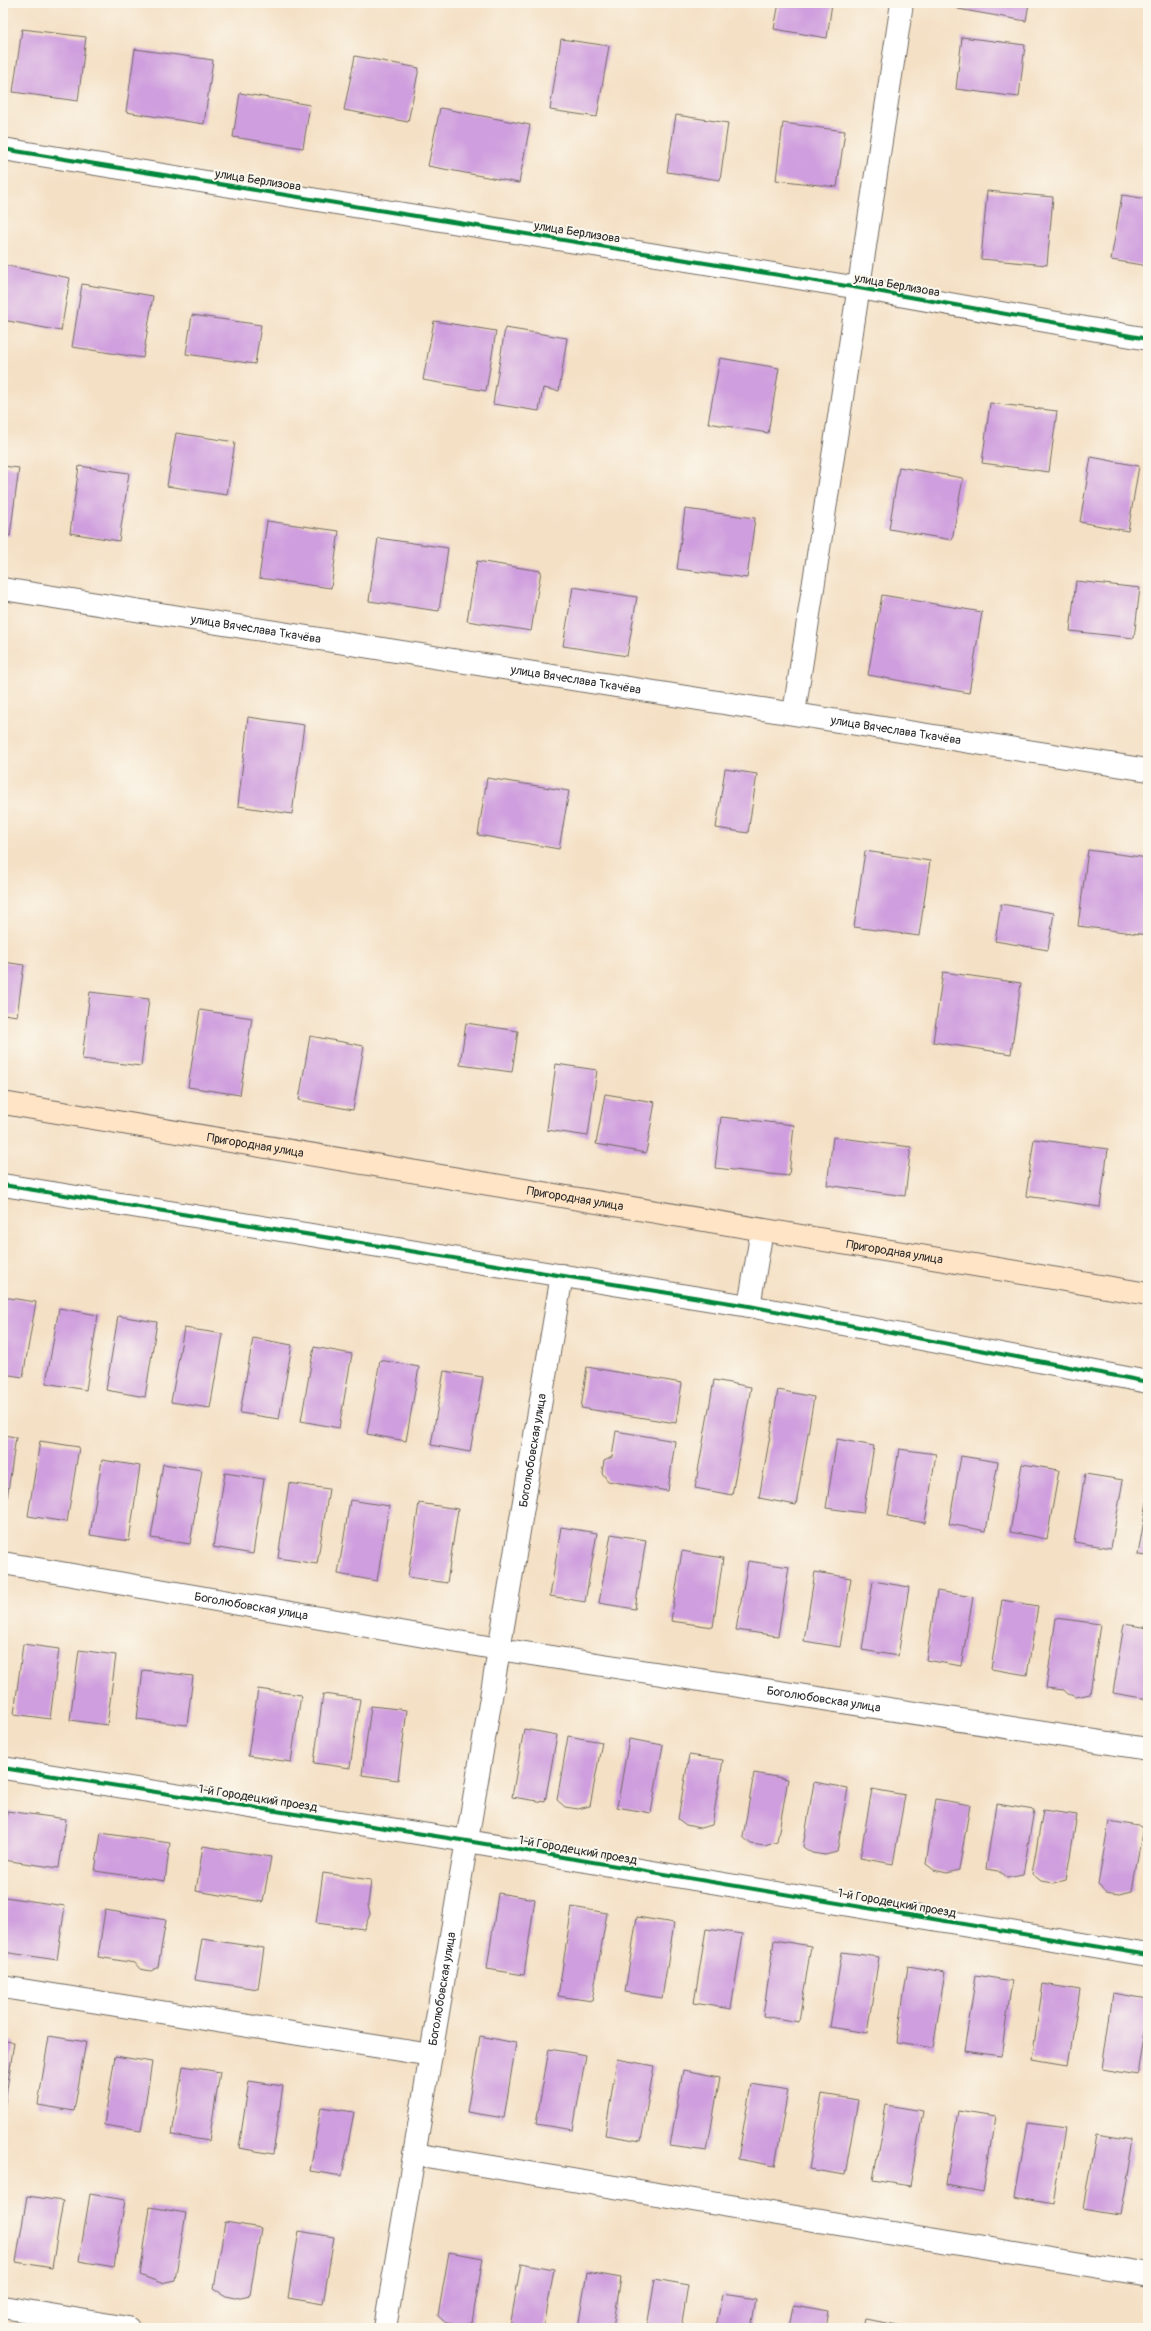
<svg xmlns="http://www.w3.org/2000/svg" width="1151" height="2331" viewBox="0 0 1151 2331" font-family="Pangolin,sans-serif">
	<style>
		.building { fill: #cf9ede }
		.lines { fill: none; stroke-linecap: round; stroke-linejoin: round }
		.street-casing { stroke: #716a61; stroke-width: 24 }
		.secondary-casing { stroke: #716a61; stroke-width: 24 }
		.street { stroke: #fff; stroke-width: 22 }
		.secondary { stroke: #ffe4c6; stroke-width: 22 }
		.cycleway-casing { stroke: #fbf7ec; stroke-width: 6 }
		.cycleway { stroke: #00873e; stroke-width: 4 }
		.labels { text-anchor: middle; stroke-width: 4; stroke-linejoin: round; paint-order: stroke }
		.street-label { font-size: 12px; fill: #2b2b2b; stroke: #fbf7ec }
	</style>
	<rect width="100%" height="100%" fill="#fbf7ec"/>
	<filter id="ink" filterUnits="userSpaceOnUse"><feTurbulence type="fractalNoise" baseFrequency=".025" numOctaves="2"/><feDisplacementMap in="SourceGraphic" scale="8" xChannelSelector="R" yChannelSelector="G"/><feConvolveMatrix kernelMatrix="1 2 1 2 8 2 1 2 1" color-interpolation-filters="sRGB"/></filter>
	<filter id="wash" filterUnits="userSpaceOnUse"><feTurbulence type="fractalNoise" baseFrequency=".012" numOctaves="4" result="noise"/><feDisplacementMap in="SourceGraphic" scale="16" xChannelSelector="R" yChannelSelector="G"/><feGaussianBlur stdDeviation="0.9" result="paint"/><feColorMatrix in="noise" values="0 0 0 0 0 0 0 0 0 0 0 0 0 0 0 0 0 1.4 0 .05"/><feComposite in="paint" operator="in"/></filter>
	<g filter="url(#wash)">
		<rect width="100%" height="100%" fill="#f4e0c5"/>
		<g id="blocks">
			<g class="building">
				<path d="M779,3H832L827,38L774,29Z"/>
				<path d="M959,3H1029L1026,21L958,9Z"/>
				<path d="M22,29L86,37L78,101L13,92Z"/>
				<path d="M962,37L1025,45L1019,97L956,89Z"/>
				<path d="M561,39L609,46L597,117L550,110Z"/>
				<path d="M135,49L213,60L204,124L126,112Z"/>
				<path d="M355,56L419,68L408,122L344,110Z"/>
				<path d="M240,93L310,105L303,148L233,137Z"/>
				<path d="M440,108L530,125L519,183L428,166Z"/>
				<path d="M676,115L728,123L720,180L667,172Z"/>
				<path d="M783,123L845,131L837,187L776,180Z"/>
				<path d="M987,191L1053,197L1047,265L981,259Z"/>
				<path d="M1122,195L1148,199V266L1111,260Z"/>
				<path d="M3,265L70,278L61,331L3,320Z"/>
				<path d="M82,284L153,296L143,358L72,347Z"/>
				<path d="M192,315L261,325L255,364L186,354Z"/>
				<path d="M434,321L496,331L486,391L423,380Z"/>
				<path d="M505,328L567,338L559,391L543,388L539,411L493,404Z"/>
				<path d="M720,358L779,368L768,433L708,423Z"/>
				<path d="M990,403L1057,411L1049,472L982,463Z"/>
				<path d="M176,433L235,442L227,495L167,486Z"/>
				<path d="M1091,457L1139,466L1128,531L1080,522Z"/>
				<path d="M3,466L19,468L10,536L3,535Z"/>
				<path d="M79,466L129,473L119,541L70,533Z"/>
				<path d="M899,467L963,478L952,540L889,529Z"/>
				<path d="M685,509L755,518L747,578L677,569Z"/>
				<path d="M267,521L339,531L331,588L259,578Z"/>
				<path d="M378,538L448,548L439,611L369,601Z"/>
				<path d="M477,561L541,571L531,631L467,621Z"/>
				<path d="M1076,581L1140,588L1134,638L1070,631Z"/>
				<path d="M573,587L637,597L627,656L563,646Z"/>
				<path d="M882,595L982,612L969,693L868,675Z"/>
				<path d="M248,717L304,725L292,814L238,806Z"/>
				<path d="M725,769L757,774L748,833L716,828Z"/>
				<path d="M487,778L569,791L559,849L478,835Z"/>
				<path d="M1088,850L1148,858V935L1078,926Z"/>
				<path d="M865,851L930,861L919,936L854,927Z"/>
				<path d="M1001,904L1054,913L1048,950L995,941Z"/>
				<path d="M3,962L24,965L17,1016L3,1014Z"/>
				<path d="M943,972L1021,983L1011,1054L933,1042Z"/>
				<path d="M90,992L149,999L141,1066L82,1059Z"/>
				<path d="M200,1010L252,1018L240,1095L188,1087Z"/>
				<path d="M466,1023L518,1031L512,1072L460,1065Z"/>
				<path d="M310,1036L364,1046L353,1110L299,1100Z"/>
				<path d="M556,1064L597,1070L588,1136L547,1130Z"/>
				<path d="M605,1094L655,1102L646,1153L596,1144Z"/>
				<path d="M721,1117L794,1125L789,1176L715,1168Z"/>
				<path d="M833,1137L911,1147L905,1196L827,1185Z"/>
				<path d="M1034,1139L1108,1149L1100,1207L1026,1196Z"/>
				<path d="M3,1297L36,1302L23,1377L3,1374Z"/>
				<path d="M59,1308L98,1315L86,1390L46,1383Z"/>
				<path d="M118,1316L157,1322L145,1397L106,1390Z"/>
				<path d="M184,1328L223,1334L210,1408L171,1402Z"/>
				<path d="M253,1338L292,1345L279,1419L240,1413Z"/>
				<path d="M314,1347L352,1354L339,1428L301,1421Z"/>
				<path d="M380,1360L419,1367L406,1441L367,1434Z"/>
				<path d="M587,1367L682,1383L676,1423L581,1408Z"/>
				<path d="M444,1371L483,1377L470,1452L431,1445Z"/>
				<path d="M714,1380L751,1387L732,1495L695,1488Z"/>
				<path d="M778,1390L814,1397L796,1505L759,1498Z"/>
				<path d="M616,1431L675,1441L668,1491L608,1481L602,1473L604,1461L612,1457Z"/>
				<path d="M3,1435L16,1437L5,1512H3Z"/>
				<path d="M837,1439L874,1446L863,1513L826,1508Z"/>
				<path d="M40,1441L79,1447L67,1522L28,1516Z"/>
				<path d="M899,1449L936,1454L925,1523L888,1516Z"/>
				<path d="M961,1456L998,1462L986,1531L949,1524Z"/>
				<path d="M102,1460L140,1466L129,1541L90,1535Z"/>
				<path d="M163,1464L202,1470L190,1544L151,1538Z"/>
				<path d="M1022,1464L1059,1470L1047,1539L1010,1532Z"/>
				<path d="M225,1473L264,1479L253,1554L213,1547Z"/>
				<path d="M1085,1474L1123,1480L1111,1548L1074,1542Z"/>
				<path d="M289,1483L329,1489L317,1564L278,1558Z"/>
				<path d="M350,1500L389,1506L377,1581L338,1574Z"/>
				<path d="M1147,1502H1148V1556L1138,1555Z"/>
				<path d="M419,1503L458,1509L447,1583L408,1577Z"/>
				<path d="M561,1527L597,1533L585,1602L550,1596Z"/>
				<path d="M611,1534L646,1540L635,1609L599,1603Z"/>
				<path d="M682,1551L723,1558L713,1627L671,1621Z"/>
				<path d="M748,1561L789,1567L778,1636L736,1630Z"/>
				<path d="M815,1572L851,1578L840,1647L804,1641Z"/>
				<path d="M873,1581L909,1587L898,1656L862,1650Z"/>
				<path d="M937,1591L973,1597L961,1666L926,1660Z"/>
				<path d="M1002,1600L1038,1606L1027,1675L991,1669Z"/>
				<path d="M1056,1618L1100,1624L1090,1694L1076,1697L1068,1694L1064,1690L1046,1688Z"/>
				<path d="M1124,1624L1148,1628V1699L1113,1693Z"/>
				<path d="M23,1644L59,1649L50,1719L14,1714Z"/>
				<path d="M79,1650L116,1655L107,1725L70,1720Z"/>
				<path d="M143,1670L193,1676L187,1725L137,1719Z"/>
				<path d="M258,1689L301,1695L291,1762L248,1756Z"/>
				<path d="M323,1694L360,1699L350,1768L314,1763Z"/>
				<path d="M371,1706L407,1710L398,1780L362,1775Z"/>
				<path d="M524,1729L557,1735L545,1802L512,1797Z"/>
				<path d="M568,1736L602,1742L590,1806L578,1809L565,1807L557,1800Z"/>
				<path d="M629,1739L663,1745L651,1813L617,1807Z"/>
				<path d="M689,1755L723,1760L712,1825L700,1828L686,1825L678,1819Z"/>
				<path d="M754,1773L788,1779L777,1842L765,1846L751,1844L743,1837Z"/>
				<path d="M814,1782L848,1788L837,1852L825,1855L812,1853L803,1847Z"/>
				<path d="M872,1789L905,1795L893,1864L860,1858Z"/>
				<path d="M936,1799L970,1805L959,1870L947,1873L934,1870L926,1864Z"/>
				<path d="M996,1804L1034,1810L1023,1875L1007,1878L998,1871L986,1869Z"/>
				<path d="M1043,1810L1077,1815L1066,1880L1054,1883L1041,1881L1032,1874Z"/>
				<path d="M7,1811L66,1819L59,1868L3,1860Z"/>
				<path d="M1109,1821L1143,1827L1132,1891L1120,1894L1106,1892L1098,1885Z"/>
				<path d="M101,1833L170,1843L165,1881L95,1871Z"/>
				<path d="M203,1846L271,1857L263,1902L196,1891Z"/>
				<path d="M323,1873L371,1880L368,1905L370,1914L364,1929L316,1923Z"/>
				<path d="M498,1893L535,1899L524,1975L487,1969Z"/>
				<path d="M5,1897L65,1906L57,1960L3,1952Z"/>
				<path d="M572,1907L607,1913L592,2001L558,1996Z"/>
				<path d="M105,1910L166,1920L158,1967L151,1971L140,1969L135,1963L98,1957Z"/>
				<path d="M637,1917L674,1923L662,1998L625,1992Z"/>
				<path d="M706,1929L743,1934L731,2009L694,2003Z"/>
				<path d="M202,1939L264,1948L258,1989L195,1980Z"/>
				<path d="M774,1940L811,1946L799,2022L763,2016Z"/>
				<path d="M842,1952L879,1957L867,2033L830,2027Z"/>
				<path d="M908,1966L945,1972L933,2048L897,2042Z"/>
				<path d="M976,1975L1012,1981L1001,2056L964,2051Z"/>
				<path d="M1043,1984L1080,1990L1068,2065L1032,2059Z"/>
				<path d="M1113,1993L1148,1999V2013L1138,2075L1102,2069Z"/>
				<path d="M49,2036L86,2042L74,2111L38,2105Z"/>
				<path d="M480,2036L516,2043L504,2118L467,2112Z"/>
				<path d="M3,2041L14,2042L4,2109H3Z"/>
				<path d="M549,2049L586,2055L573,2130L536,2124Z"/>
				<path d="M115,2056L152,2062L141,2131L104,2125Z"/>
				<path d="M617,2059L654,2066L641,2141L605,2135Z"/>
				<path d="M183,2066L220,2072L209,2141L172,2135Z"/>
				<path d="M683,2070L720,2077L707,2151L670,2146Z"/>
				<path d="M249,2081L283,2086L273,2154L239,2148Z"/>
				<path d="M751,2084L788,2090L775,2166L738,2159Z"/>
				<path d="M822,2094L858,2100L845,2175L809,2169Z"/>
				<path d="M886,2105L923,2111L910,2186L873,2180Z"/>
				<path d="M321,2107L354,2112L342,2176L310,2171Z"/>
				<path d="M958,2111L995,2117L983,2193L946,2186Z"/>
				<path d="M1028,2123L1065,2128L1052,2204L1015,2197Z"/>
				<path d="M1096,2134L1133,2140L1120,2215L1083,2209Z"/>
				<path d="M90,2194L125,2200L114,2267L79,2261Z"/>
				<path d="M27,2196L63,2201L52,2268L16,2262Z"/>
				<path d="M150,2207L186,2213L175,2280L161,2283L140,2275Z"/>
				<path d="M225,2222L261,2228L250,2295L236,2298L226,2296L214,2289Z"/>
				<path d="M299,2231L334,2237L323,2304L288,2298Z"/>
				<path d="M449,2252L483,2258L472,2322L460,2325L446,2323L438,2316Z"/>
				<path d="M521,2263L554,2269L544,2328L510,2327Z"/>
				<path d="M587,2272L621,2278L613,2328H578Z"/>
				<path d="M655,2279L688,2285L681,2328H647Z"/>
				<path d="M722,2294L756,2299L751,2328H716Z"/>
				<path d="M794,2305L828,2311L825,2328H790Z"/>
				<path d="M865,2319L898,2325L897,2328H863Z"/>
			</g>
		</g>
	</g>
	<g filter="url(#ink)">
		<use href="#blocks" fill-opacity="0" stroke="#716a61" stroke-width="1"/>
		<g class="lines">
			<g class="street-casing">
				<g id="street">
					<path d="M3,149L859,288L1148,339"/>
					<path id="s1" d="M3,589L1148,770"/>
					<path d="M794,713L902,3"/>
					<path d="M3,1185L749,1306L1148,1382"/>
					<path d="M749,1306L762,1230"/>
					<path id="s2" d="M3,1563L499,1649L1148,1749"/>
					<path d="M3,1768L467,1841L1148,1955"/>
					<path d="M3,1987L431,2055"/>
					<path d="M414,2154L1148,2275"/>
					<path d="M3,2307L128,2328"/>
					<path id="s3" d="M385,2328L562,1275"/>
				</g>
			</g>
			<g class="secondary-casing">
				<g id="secondary">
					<path id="s4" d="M3,1103L1148,1294"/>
				</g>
			</g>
			<use href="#street" class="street"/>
			<use href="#secondary" class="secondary"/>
			<g class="cycleway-casing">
				<g id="cycleway">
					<path d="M3,149L859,288L1148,339"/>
					<path d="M3,1185L749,1306L1148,1382"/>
					<path d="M3,1768L467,1841L1148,1955"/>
				</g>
			</g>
			<use href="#cycleway" class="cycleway"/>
		</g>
	</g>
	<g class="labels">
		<g class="street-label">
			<text transform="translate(258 180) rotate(9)" y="4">улица Берлизова</text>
			<text transform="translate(577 232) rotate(9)" y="4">улица Берлизова</text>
			<text transform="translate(897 285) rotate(10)" y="4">улица Берлизова</text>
			<text dy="4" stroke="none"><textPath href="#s1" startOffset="256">улица Вячеслава Ткачёва</textPath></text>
			<text dy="4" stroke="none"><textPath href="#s1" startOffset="580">улица Вячеслава Ткачёва</textPath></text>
			<text dy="4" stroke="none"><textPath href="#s1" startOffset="904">улица Вячеслава Ткачёва</textPath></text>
			<text dy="4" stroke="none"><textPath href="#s4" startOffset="256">Пригородная улица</textPath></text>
			<text dy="4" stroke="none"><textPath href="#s4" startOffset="580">Пригородная улица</textPath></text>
			<text dy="4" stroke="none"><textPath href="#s4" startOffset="904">Пригородная улица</textPath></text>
			<text dy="4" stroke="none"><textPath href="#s3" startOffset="890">Боголюбовская улица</textPath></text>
			<text dy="4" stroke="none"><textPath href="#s2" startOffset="252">Боголюбовская улица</textPath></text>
			<text dy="4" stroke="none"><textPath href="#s2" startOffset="832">Боголюбовская улица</textPath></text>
			<text transform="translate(258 1798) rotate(9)" y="4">1-й Городецкий проезд</text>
			<text transform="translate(578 1850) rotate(10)" y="4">1-й Городецкий проезд</text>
			<text transform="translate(897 1903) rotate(10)" y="4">1-й Городецкий проезд</text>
			<text dy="4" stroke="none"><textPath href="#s3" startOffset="344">Боголюбовская улица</textPath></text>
		</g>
	</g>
	<rect width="1151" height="2331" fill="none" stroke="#fbf7ec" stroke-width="16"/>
</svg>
